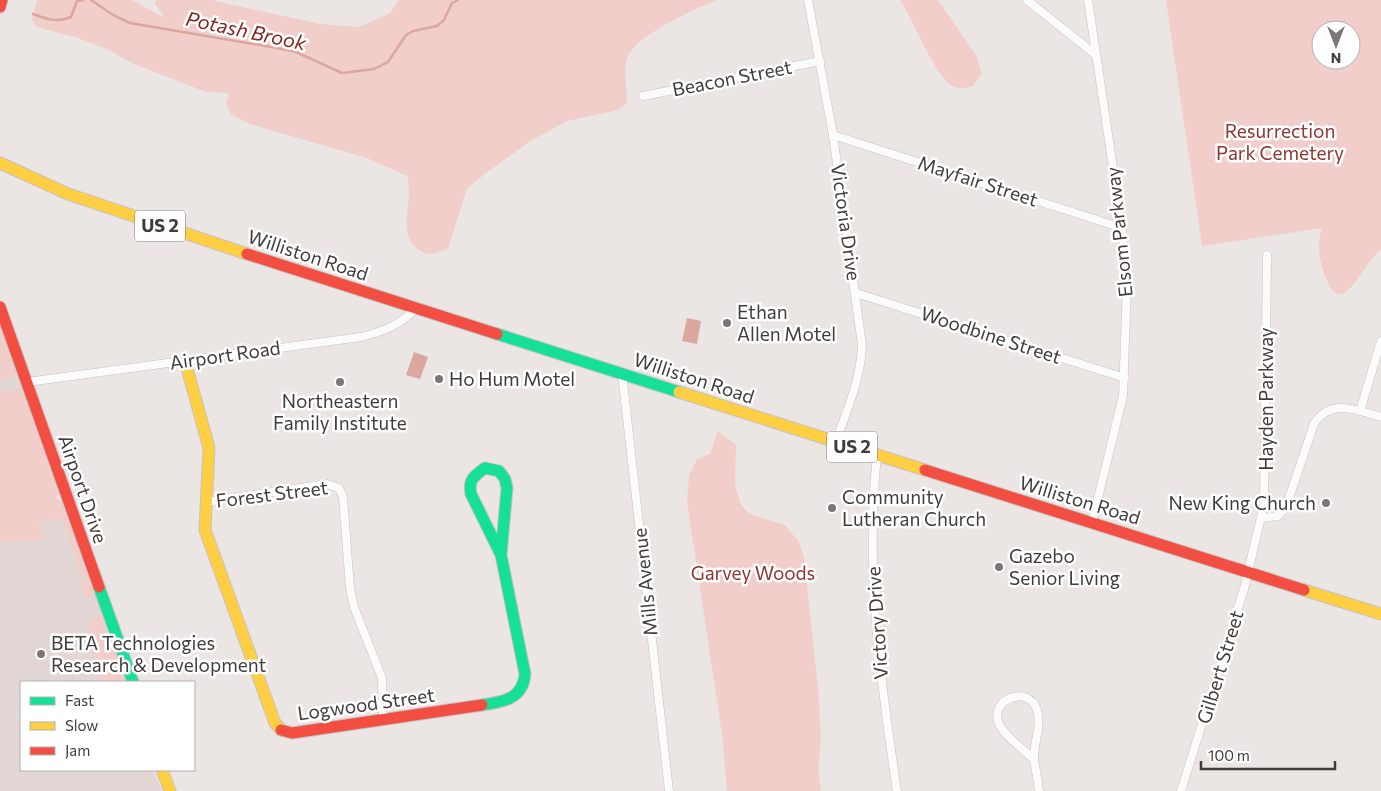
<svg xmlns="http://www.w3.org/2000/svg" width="1381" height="791" viewBox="0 0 1381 791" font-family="Commissioner,sans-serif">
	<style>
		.built { fill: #e3d7d5 }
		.green { fill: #f2ceca; fill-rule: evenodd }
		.water { fill: #dca79f }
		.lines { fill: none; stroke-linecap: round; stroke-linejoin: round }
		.stream { stroke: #dca79f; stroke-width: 2.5 }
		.street-casing { stroke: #c7c2c1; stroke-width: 9 }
		.fast-casing { stroke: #c7c2c1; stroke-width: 13 }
		.slow-casing { stroke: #c7c2c1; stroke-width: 13 }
		.jam-casing { stroke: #c7c2c1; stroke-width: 13 }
		.street { stroke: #fcfbfb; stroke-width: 8 }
		.fast { stroke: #16e098; stroke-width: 11 }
		.slow { stroke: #ffcf43; stroke-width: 11 }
		.jam { stroke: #f24e42; stroke-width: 11 }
		.poi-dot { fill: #7c7776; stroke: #fff; stroke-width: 2 }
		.labels { text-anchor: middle; stroke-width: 5; stroke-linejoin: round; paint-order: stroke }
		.shield { fill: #fff; stroke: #797676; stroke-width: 1 }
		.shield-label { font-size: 18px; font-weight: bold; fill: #403c3b }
		.street-label { font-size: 19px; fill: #403c3b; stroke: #fff }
		.park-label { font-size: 19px; fill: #8d342d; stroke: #fff }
		.poi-label { font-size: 19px; fill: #403c3b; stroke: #fff; text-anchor: start }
		.water-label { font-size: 20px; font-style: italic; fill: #7e2721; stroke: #fff }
	</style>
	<rect width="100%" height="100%" fill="#ebe5e4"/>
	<g class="built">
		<path d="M0,324L23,391L0,394Z"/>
		<path d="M68,517L126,682H21V770H153L162,791H0V528Z"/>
	</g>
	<g class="green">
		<path d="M37,0H132L165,18L155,4L156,0H211L320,24L359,27L390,13L399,0H716C694,10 635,35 627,59C622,74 629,89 626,104L618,110L567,121L532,140L486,173L467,189L448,248C439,253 429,257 419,250C395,234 415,200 407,176L367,158L250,124L231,114L226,103L229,93L206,92L132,63L107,49L78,38L37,27L32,20Z"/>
		<path d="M900,0H938L977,57L982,74L973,86C966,88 957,90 951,85C933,72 914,21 900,0Z"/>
		<path d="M1166,0H1381V250C1360,263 1342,329 1323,270C1319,257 1317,240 1322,228L1202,246ZM1321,30H1351V60H1321Z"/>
		<path d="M0,324L16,375L0,381Z"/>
		<path d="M19,389L24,393L60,494L56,496L58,500L61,499L95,596L89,598L85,597L80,583L84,582L61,518L39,522L45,540L0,543V392Z"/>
		<path d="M718,431L736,445L735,485L741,505L750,514L785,525L799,542L804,558L818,687L821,740L818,770L821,791H727L722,734L687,502L689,475L697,459L710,454Z"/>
		<path d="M99,613L126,682H99L89,622Z"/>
	</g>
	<g class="water">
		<path d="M687,318L701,321L697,344L682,341Z"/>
		<path d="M414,352L428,357L420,379L406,375Z"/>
	</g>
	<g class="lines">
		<g class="stream">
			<path d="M91,0L113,15L130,23L277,48L296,52L342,73L374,69L388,62L406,35L413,31L437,26L444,20L452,3L458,0"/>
			<path d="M33,14C46,19 57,23 71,17L77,1L83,0"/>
		</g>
		<g class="street-casing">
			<g id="street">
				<path d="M808,0L833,135L862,345C861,379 847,410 836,441"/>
				<path d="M1027,0L1096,55"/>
				<path d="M1088,0L1122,228L1127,284L1123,396L1092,522"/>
				<path d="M643,96L820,61"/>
				<path d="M833,135L1122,228"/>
				<path d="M856,293L1125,378"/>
				<path d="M622,373L669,791"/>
				<path d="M27,382L361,337C384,331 399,326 416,308"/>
				<path d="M1360,411L1381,341"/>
				<path d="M877,454C865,569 880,678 897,791"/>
				<path d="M206,502L327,484L339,488L343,497L350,588L354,607L382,678L383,719"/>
				<path d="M1262,518L1278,516L1286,507L1314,424C1330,398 1357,410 1381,417"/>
				<path d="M1034,760C1024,749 1005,737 999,724C988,699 1029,684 1037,710C1042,726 1033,745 1034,760C1036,771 1038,781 1039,791"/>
				<path d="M1181,791L1244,589L1264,504L1267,255"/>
			</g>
		</g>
		<g class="fast-casing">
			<g id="fast">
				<path d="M497,334L679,392"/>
				<path d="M99,587L133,682"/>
				<path d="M482,705C503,702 523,699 525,674L501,555L507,488L505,479L499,471L485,468C474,476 468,480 471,494L501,555"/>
			</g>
		</g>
		<g class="slow-casing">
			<g id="slow">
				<path d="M0,163L68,194L247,254"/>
				<path d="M185,361L209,448L205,530L275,723L281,730"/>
				<path d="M679,392L925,470"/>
				<path d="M1304,590L1381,614"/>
				<path d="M162,770L170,791"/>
			</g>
		</g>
		<g class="jam-casing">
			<g id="jam">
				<path d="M0,7L2,0"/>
				<path d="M247,254L497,334"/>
				<path d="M0,307L99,587"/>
				<path d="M925,470L1304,590"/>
				<path d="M281,730L292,733L482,705"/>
			</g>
		</g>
		<use href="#street" class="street"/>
		<use href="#fast" class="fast"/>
		<use href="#slow" class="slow"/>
		<use href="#jam" class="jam"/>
	</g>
	<g class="poi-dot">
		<circle cx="727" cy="323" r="5"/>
		<circle cx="439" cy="379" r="5"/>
		<circle cx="340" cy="382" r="5"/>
		<circle cx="1326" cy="503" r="5"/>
		<circle cx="832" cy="508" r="5"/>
		<circle cx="999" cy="567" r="5"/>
		<circle cx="41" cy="654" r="5"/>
	</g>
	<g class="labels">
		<g class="shield">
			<rect x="135" y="210.5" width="50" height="31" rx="4"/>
			<rect x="827" y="431.5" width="50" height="31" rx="4"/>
		</g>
		<g class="shield-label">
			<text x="160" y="232">US 2</text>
			<text x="852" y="453">US 2</text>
		</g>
		<g class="street-label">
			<text transform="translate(732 78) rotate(-11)" y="7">Beacon Street</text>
			<text transform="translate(978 181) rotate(18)" y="7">Mayfair Street</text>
			<text transform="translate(846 222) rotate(82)" y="7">Victoria Drive</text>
			<text transform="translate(1119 232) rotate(-96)" y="7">Elsom Parkway</text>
			<text transform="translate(308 255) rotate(18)" y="7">Williston Road</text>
			<text transform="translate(991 335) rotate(18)" y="7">Woodbine Street</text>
			<text transform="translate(225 355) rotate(-8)" y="7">Airport Road</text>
			<text transform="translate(694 378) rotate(18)" y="7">Williston Road</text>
			<text transform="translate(1266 399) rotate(-90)" y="7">Hayden Parkway</text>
			<text transform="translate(83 489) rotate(71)" y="7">Airport Drive</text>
			<text transform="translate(272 494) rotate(-7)" y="7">Forest Street</text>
			<text transform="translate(1080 500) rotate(17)" y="7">Williston Road</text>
			<text transform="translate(645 582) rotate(-96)" y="7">Mills Avenue</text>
			<text transform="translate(877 623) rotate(-94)" y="7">Victory Drive</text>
			<text transform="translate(1220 667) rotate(-73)" y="7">Gilbert Street</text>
			<text transform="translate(366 704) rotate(-8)" y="7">Logwood Street</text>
		</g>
		<g class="park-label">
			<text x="1280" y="138">Resurrection<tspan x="1280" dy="22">Park Cemetery</tspan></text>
			<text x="753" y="580">Garvey Woods</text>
		</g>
		<g class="poi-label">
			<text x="737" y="319">Ethan<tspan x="737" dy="22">Allen Motel</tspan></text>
			<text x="449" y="386">Ho Hum Motel</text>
			<text x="340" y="408" text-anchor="middle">Northeastern<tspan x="340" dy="22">Family Institute</tspan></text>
			<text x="842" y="504">Community<tspan x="842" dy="22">Lutheran Church</tspan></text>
			<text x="1316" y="510" text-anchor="end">New King Church</text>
			<text x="1009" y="563">Gazebo<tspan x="1009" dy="22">Senior Living</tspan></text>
			<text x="51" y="650">BETA Technologies<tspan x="51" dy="22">Research &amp; Development</tspan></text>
		</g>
		<g class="water-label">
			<text transform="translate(246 31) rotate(12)" y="7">Potash Brook</text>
		</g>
	</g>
	<rect x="20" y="681" width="175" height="90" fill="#ffffff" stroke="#b3b1b1"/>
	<rect x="30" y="697" width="25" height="8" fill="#16e098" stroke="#b3b1b1"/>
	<text x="65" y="706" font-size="15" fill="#403c3b">Fast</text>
	<rect x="30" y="722" width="25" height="8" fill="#ffcf43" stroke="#b3b1b1"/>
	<text x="65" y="731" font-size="15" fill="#403c3b">Slow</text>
	<rect x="30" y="747" width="25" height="8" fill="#f24e42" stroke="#b3b1b1"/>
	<text x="65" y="756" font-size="15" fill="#403c3b">Jam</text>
	<g transform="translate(1336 45) rotate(180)"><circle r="24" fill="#ffffff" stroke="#b3b1b1"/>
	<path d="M0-4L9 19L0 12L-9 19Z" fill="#7c7776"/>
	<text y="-8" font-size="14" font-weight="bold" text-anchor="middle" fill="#403c3b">N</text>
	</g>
	<path d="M1201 761v8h134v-8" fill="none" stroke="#403c3b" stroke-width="2.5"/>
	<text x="1208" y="761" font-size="15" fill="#403c3b" stroke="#ffffff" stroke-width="4" paint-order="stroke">100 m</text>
</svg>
